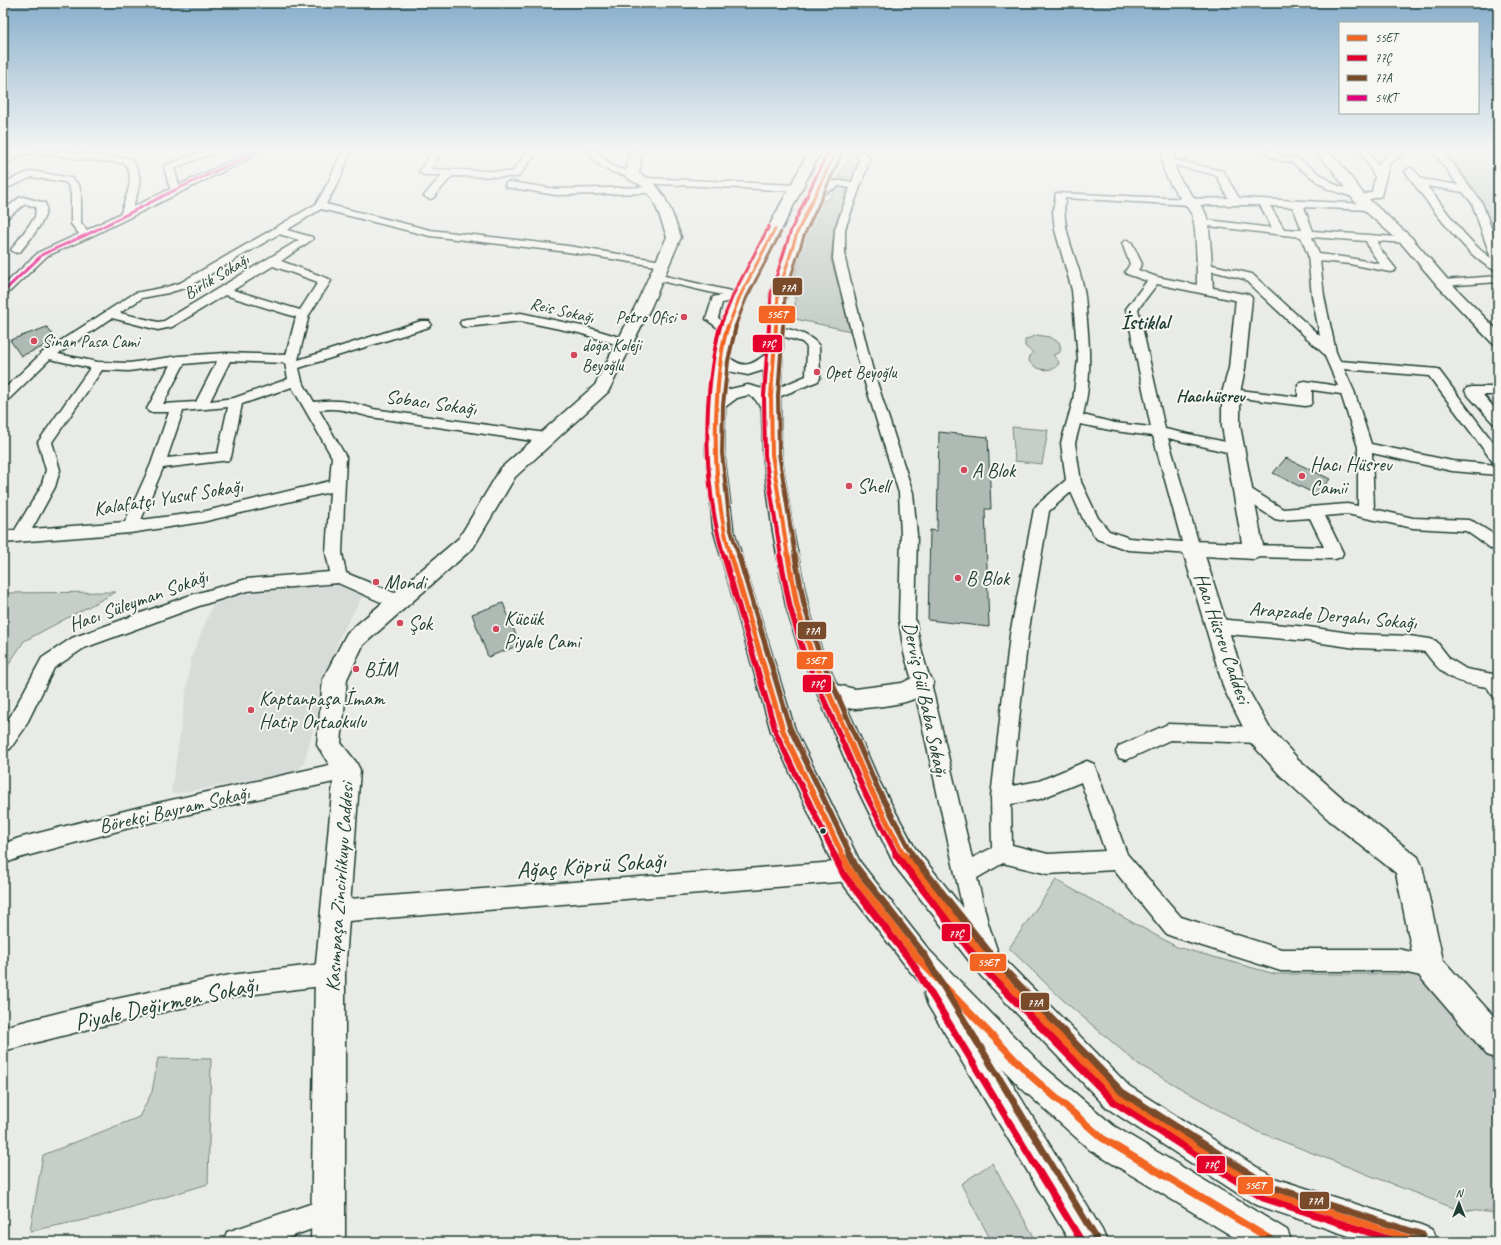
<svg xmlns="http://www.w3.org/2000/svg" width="1501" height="1245" viewBox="0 0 1501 1245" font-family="Caveat,sans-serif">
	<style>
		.built { fill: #d8dcd8 }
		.green { fill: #c7cec9; stroke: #73867e }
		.building { fill: #b0bab5; stroke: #1f3d34 }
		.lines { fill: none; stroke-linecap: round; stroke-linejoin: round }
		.minor-casing { stroke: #1f3d34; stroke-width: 3 }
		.tertiary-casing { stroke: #1f3d34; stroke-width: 3 }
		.primary-casing { stroke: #1f3d34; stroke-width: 3 }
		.minor { fill: #f6f6f2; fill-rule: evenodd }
		.tertiary { fill: #f6f6f2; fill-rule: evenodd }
		.primary { fill: #f6f6f2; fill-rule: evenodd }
		.bus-1-far3-casing { stroke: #f6f6f2; stroke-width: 5 }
		.bus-1-far2-casing { stroke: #f6f6f2; stroke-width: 6 }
		.bus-1-far1-casing { stroke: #f6f6f2; stroke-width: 8 }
		.bus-1-casing { stroke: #f6f6f2; stroke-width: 10 }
		.bus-2-far3-casing { stroke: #f6f6f2; stroke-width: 5 }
		.bus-2-far2-casing { stroke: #f6f6f2; stroke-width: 6 }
		.bus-2-far1-casing { stroke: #f6f6f2; stroke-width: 8 }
		.bus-2-casing { stroke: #f6f6f2; stroke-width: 10 }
		.bus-3-far3-casing { stroke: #f6f6f2; stroke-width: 5 }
		.bus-3-far2-casing { stroke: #f6f6f2; stroke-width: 6 }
		.bus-3-far1-casing { stroke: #f6f6f2; stroke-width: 8 }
		.bus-3-casing { stroke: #f6f6f2; stroke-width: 10 }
		.bus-4-casing { stroke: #f6f6f2; stroke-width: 5 }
		.bus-1-far3 { stroke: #f26522; stroke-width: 3 }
		.bus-1-far2 { stroke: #f26522; stroke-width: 4 }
		.bus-1-far1 { stroke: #f26522; stroke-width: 5.5 }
		.bus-1 { stroke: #f26522; stroke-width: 7 }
		.bus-2-far3 { stroke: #e4002b; stroke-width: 3 }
		.bus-2-far2 { stroke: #e4002b; stroke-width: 4 }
		.bus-2-far1 { stroke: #e4002b; stroke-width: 5.5 }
		.bus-2 { stroke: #e4002b; stroke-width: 7 }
		.bus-3-far3 { stroke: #7a4b2a; stroke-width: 3 }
		.bus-3-far2 { stroke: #7a4b2a; stroke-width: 4 }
		.bus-3-far1 { stroke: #7a4b2a; stroke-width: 5.5 }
		.bus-3 { stroke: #7a4b2a; stroke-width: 7 }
		.bus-4 { stroke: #e5007d; stroke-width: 3 }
		.poi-dot { fill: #d1495b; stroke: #f6f6f2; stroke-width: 1.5 }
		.bus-dot { fill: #1f3d34; stroke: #f6f6f2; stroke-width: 1.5 }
		.labels { text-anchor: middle; stroke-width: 4; stroke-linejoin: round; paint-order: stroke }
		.far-street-label { font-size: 17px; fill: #1f3d34; stroke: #f6f6f2 }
		.far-poi-label { font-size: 17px; fill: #1f3d34; stroke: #f6f6f2; text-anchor: start }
		.far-quarter-label { font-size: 18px; font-weight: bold; fill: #1f3d34; stroke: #f6f6f2 }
		.far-district-label { font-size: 20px; font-weight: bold; fill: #1f3d34; stroke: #f6f6f2 }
		.street-label { font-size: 20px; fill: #1f3d34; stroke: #f6f6f2 }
		.poi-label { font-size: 20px; fill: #1f3d34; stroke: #f6f6f2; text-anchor: start }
		.near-street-label { font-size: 24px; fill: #1f3d34; stroke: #f6f6f2 }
		.line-badge { stroke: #f6f6f2; stroke-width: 1.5 }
		.badge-label { font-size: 11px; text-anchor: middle; font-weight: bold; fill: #fff }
	</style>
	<rect width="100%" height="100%" fill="#e9ebe7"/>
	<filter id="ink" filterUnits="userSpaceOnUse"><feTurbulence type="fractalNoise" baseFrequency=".025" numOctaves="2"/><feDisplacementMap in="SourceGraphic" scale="8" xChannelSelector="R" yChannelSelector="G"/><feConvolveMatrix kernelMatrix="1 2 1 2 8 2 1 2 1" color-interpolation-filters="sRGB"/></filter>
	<g filter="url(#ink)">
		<path class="built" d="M342,582L365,592L338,640L304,763L299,770L291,774L171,794L191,658L216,597Z"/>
		<g class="green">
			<path d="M854,151L859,157L853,178L838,177Z"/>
			<path d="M1446,151H1498V237L1476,192Z"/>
			<path d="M847,185L844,202L834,232L831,259L851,331L795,319V273L809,225L819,204L830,198L836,186Z"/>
			<path d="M1037,335L1049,337L1059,342L1061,349L1059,353L1053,355L1059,362L1057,367C1048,372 1035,370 1029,361L1030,356L1033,353L1025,346V340Z"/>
			<path d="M1012,427L1048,430L1042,464L1015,461Z"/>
			<path d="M116,592L24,641L3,673V593Z"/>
			<path d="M1056,880L1177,947L1275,974H1420L1498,1063V1213L1456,1209L1256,1131L1138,1064L1064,1001L1009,948Z"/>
			<path d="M158,1058L211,1059L208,1184L99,1217L30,1231L43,1155L139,1117L152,1092Z"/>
			<path d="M992,1163L1037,1242H992L961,1184Z"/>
		</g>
		<g class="building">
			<path d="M47,327L57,341L21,356L10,340Z"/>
			<path d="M939,432L988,437L991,509H985L989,627L928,620L930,530L937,531Z"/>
			<path d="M1286,458L1330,479L1317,495L1273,473Z"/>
			<path d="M503,603L520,645L488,657L472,614Z"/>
		</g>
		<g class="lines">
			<g class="minor-casing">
				<g id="minor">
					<path d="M15,151H65L75,153L130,158C145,175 139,188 133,207L170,189L164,167L166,165L203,151H216L214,153L174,168L179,185L252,151H264L90,237L47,256L7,294L3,295V286L39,252L79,234L71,224V195L69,186L65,182L32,177L3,190V183L31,171L71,178L79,185L81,195V223L87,230L121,213C125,197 137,178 124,163L75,159L52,153L23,154L3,166V159Z"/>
					<path d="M342,151H351L339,181L326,204L430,230L568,246L662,261L668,264L662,267L568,252L430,236L321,209L287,230L312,237L313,239L281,261L329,279L331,281L309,315L298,360L421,321H429L431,324L429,327L299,368L302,381L314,402C338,399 350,401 373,409L546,433L551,435L553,438L551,441L546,443L371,417C350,412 341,407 319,410L346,457L342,553L346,573L404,597L406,602L404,607L398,608L392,607L338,583L247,591L199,606L84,648L54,668L24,729L10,749L3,751V728L10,717L42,658L72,638L188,596L247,579L330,572L326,553L330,492L202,522L130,533L3,543V531L15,530L41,487L46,470L38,442L90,368L50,359L8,400L3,401V390L43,352L135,293L166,287L180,283L316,204L329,181ZM279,234L299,240L164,321L158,322L120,313L142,298L168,293L188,287ZM273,266L318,282L300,310L233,290ZM225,295L296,317L286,355L226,353L179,356L129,363L98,362L58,354L112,318L158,330L172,327ZM217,361L196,402L163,404L184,364ZM230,361L285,363L288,379L234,398L210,401ZM170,365L147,409L149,412H169L151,464L125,522L32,529L55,487L60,470L52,442L102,370L129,371ZM292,387L332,457L330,481L202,512L141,520L163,468L229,460L231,457L242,404ZM228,407L218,453L167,458L183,411Z"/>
					<path d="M433,151H442L431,169L512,172L528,151H538L518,177L452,176L433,198L429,199L424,196L442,175H424L419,172Z"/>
					<path d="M588,151H597C603,157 609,164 616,168C623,171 633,168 638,173L633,176C614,175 597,168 588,151Z"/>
					<path d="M854,151H863L870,159L845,229V259L872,367L913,493L917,535L915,619L922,653L931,683L972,858L992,848L991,797L1010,635L1034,509L1037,505L1066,480L1061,443L1073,401L1078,359L1072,290L1055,230L1053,212L1056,193L1190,199L1228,198L1216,175L1164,163L1162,161L1164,159L1167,158L1223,171L1239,198L1368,204L1373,207L1368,210L1304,207L1313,231L1410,238L1411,240L1410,242L1406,243L1378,241L1380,249L1396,269L1394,271L1390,272L1350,264L1320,261L1324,296L1336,352L1340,361L1438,369L1498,449V464L1493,462L1429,376L1344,369L1354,391L1371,444L1452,461L1498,465V475L1452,471L1372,453L1374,509L1413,518L1469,520L1474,522L1498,537V551L1492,549L1466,531L1413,528L1347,514L1325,516L1343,553L1341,557L1335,559L1254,557L1248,555L1246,551L1248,547L1254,545L1324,547L1310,518L1280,520L1275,519L1236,494L1234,490L1236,486L1241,485L1246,486L1283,509L1347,504L1358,506V447L1341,394L1312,390V402L1310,405L1305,406L1226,396L1224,393L1226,390L1231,389L1298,397V385L1300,382L1305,381L1338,386L1324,354L1244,279L1200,268L1198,266L1204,263L1252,274L1320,336L1312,296L1308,255L1301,237L1200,225L1195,222L1200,219L1272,228L1260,205H1190L1065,198C1061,233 1078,258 1084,290C1086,300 1086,311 1087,321C1090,353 1091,384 1083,415L1115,423L1151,427L1126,309L1147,281L1127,274L1125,272L1130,264L1122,243L1127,240L1132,243L1142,264L1138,270L1157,277L1244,294L1248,296L1250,298L1248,300L1244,302L1157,284L1138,309L1165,429L1235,444L1240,446L1242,449L1240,452L1235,454L1168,438L1200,548L1198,552L1192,554L1128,550L1097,539L1084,521L1071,492L1049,511L1028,635L1012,786L1039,781L1087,761L1094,764L1127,854L1181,917L1281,949H1398L1430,956L1438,959L1441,967L1438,975L1430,978L1398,971H1281L1174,937L1166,934L1114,870L1048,874L1003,863L977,878L988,923L997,950L994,958L986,961L978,958L966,923L913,683L904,653L899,619L901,535L899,493L860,367L833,259L835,229L850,188L839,186L818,197L814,198L809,195C819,183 837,178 852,182L860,159ZM1270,206L1293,207L1302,230L1284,229ZM1312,237L1366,241L1370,250L1380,264L1350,258L1319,254ZM1080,424L1115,431L1153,436L1182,542L1129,538L1109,531L1098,518L1081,482L1075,443ZM1081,782L1105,851L1048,854L1012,845L1011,804L1040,799Z"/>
					<path d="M1265,151H1275L1282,156L1297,158L1336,185L1361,193L1362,195L1372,192L1375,177L1360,151H1368L1378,166C1384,155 1393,150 1406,151L1389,164L1381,196L1360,202L1356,201V198L1328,189L1291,162L1276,160Z"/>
					<path d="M1433,151H1443L1482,203L1498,247V271C1471,265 1422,195 1405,171L1410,168L1413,169L1422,179L1458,185ZM1427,186L1463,192L1472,203L1491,258C1465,240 1447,211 1427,186Z"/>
					<path d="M644,178L796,185L801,188L796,191L641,183L639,181L641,179Z"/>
					<path d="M510,182L556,189L652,187L657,190L652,193L556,195L506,187L505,185L506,183Z"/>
					<path d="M23,197L45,203C52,216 28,241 20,252L16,253L11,250L35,217L36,207L25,204L7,218L3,219V211L19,198Z"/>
					<path d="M656,274L744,294L746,296L744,298L722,303L718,318L733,329L731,332H723L706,319L713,297L722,295L652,279L650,277L652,275Z"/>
					<path d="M1498,276V282L1443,286L1439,285L1437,283L1439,281L1443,280Z"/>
					<path d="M521,313L586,327L629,340L631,343L629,346L625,347L579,333L521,321L466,327L462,326L460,323L462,320L466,319Z"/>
					<path d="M776,326C791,330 810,333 819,346L820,378L818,381L771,400L766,399L764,396L766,393L806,376L807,347L802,342L772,333L770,330L772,327Z"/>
					<path d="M1472,387H1498V395H1483L1498,412V424L1493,423L1467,394L1465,391L1467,388Z"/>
					<path d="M1217,619L1308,627L1356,634L1409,636L1430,639L1436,641L1450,659L1466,669L1498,675V698L1492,695L1487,687C1454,682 1445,679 1425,652L1409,650L1356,648L1308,641L1217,633L1211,631L1208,626L1211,621Z"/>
					<path d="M1168,724L1260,727L1267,729L1269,735L1267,741L1260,743L1170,740L1126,760L1119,758L1116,752L1119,746Z"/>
					<path d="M347,761L354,764L357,770L354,776L347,779L140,825L19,858L3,864V844L19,838L140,807Z"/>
					<path d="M850,861L857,864L861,871L857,878L850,881L336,922L328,919L325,911L328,903L336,900Z"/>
					<path d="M330,963L338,966L341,974L338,982L330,985L230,997L97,1027L3,1051V1027L97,1003L230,975Z"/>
					<path d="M328,1198L337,1202L341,1211L337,1220L276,1242H223L227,1232Z"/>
				</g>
			</g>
			<g class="tertiary-casing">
				<g id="tertiary">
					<path d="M630,151H642L639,174C664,183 672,214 681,237L651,307L608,392L515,477L473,548L363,645L347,679L341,743L356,762L360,770L345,974V1242H311L315,974L334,772L317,745L323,679L347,633L459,538L501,468L595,385L635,307L667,237C661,221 656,200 644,188C639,182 630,182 626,176Z"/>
					<path d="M1163,151H1175C1170,178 1193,192 1205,212C1211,223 1212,274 1213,289L1210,292L1205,294L1200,292L1197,289C1197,275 1197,222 1191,213C1179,193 1158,176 1163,151Z"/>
					<path d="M1313,151H1326L1339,162L1365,196L1411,237L1448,280L1498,331V345L1492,343L1438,286L1401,243L1355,202L1331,168Z"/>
					<path d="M1244,293L1249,295L1252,298L1245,368L1240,393V426L1264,551L1261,556L1254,559L1205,556L1247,688L1269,727L1298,759L1347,802L1418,857L1422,866L1443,960L1498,1021V1059L1487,1055L1420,977L1415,967L1396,873L1329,820L1280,775L1251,743L1224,689L1182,548L1185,543L1192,541L1242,543L1222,426V393L1229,368L1236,298L1239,295Z"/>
				</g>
			</g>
			<g class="primary-casing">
				<path id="primary" d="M809,151H821L748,296L735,329L730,358C744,369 752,365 766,354L770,294L790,233L830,151H842L804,233L786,294L780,396L781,454L792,526L808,606L822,652L837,685L855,689L902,683L922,673L930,676L934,683C922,706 878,706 855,709L847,708L880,783L915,848L1001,956L1129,1086L1274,1178L1421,1225L1433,1230L1438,1242H1367L1254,1204L1107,1108L981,976L895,866L858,790L800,652L786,606L772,526L763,454L762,409L755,399L748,395L737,398L725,407L724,453L733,528L795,730L860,862L929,950L1043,1066L1114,1126L1287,1230L1292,1242H1242L1090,1150L1021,1088L1003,1069L1102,1230L1107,1242H1070L928,1005L924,994L926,989L909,970L840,880L771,731L713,528L706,453L707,405L713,360L719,329L732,296ZM764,370L763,389L748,385L726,390L728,371L748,375Z"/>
			</g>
			<use href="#minor" class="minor"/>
			<use href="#tertiary" class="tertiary"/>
			<use href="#primary" class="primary"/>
			<g class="bus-1-far3-casing">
				<g id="bus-1-far3">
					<path d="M728,327L740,296L775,229"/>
					<path d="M776,327L778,294L797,233L836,151"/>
				</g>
			</g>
			<g class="bus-1-far2-casing">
				<g id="bus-1-far2">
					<path d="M728,326C722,341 721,359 719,374C713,435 714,498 731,557"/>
					<path d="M776,326L771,396L772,454L788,557"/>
				</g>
			</g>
			<g class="bus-1-far1-casing">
				<g id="bus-1-far1">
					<path d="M731,556L783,731L843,856"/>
					<path d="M788,556L797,606L811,652L871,790L904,856"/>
				</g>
			</g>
			<g class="bus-1-casing">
				<g id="bus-1">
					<path d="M842,855L850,871L919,960L1032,1077L1102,1138L1275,1242"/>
					<path d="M904,855L991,966L1118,1097L1266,1192L1421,1242"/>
				</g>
			</g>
			<g class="bus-2-far3-casing">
				<g id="bus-2-far3">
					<path d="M720,327L734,293L769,226"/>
					<path d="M769,327L771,293L791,230L828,151"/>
				</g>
			</g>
			<g class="bus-2-far2-casing">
				<g id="bus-2-far2">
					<path d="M720,326C702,398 703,486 724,557"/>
					<path d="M769,326L764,396L765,455L781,557"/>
				</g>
			</g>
			<g class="bus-2-far1-casing">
				<g id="bus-2-far1">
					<path d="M724,556L776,733L835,856"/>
					<path d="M780,556L790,607L804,654L865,793L897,856"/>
				</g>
			</g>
			<g class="bus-2-casing">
				<g id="bus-2">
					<path d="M834,855L844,875L913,964L1082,1242"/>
					<path d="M896,855L986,971L1114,1102L1263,1198L1398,1242"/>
				</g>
			</g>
			<g class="bus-3-far3-casing">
				<g id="bus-3-far3">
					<path d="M735,327L746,299L781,232"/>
					<path d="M783,327L785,295L804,236L842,154"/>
				</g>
			</g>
			<g class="bus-3-far2-casing">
				<g id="bus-3-far2">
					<path d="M736,326L728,361L723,405L722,453L730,527L739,557"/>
					<path d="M783,326L778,396L779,453L795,557"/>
				</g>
			</g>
			<g class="bus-3-far1-casing">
				<g id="bus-3-far1">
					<path d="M739,556L790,728L851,856"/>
					<path d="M795,556L804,604L818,650L877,787L913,856"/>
				</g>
			</g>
			<g class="bus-3-casing">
				<g id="bus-3">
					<path d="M850,855L856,867L925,956L1096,1238"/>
					<path d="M912,855L996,961L1122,1092L1269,1186L1423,1235"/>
				</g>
			</g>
			<g class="bus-4-casing">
				<path id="bus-4" d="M3,292L43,254L86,235L175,190L259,151"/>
			</g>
			<use href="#bus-1-far3" class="bus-1-far3"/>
			<use href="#bus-1-far2" class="bus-1-far2"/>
			<use href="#bus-1-far1" class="bus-1-far1"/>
			<use href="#bus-1" class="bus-1"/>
			<use href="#bus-2-far3" class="bus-2-far3"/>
			<use href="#bus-2-far2" class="bus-2-far2"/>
			<use href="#bus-2-far1" class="bus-2-far1"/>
			<use href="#bus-2" class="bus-2"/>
			<use href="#bus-3-far3" class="bus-3-far3"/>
			<use href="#bus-3-far2" class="bus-3-far2"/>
			<use href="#bus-3-far1" class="bus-3-far1"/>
			<use href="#bus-3" class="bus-3"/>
			<use href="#bus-4" class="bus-4"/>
		</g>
	</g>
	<linearGradient id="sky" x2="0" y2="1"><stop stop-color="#88aecb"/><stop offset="0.46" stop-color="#f5f6f4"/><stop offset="1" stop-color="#f5f6f4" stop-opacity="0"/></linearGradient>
	<rect width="1501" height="325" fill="url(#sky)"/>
	<g class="poi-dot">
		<circle cx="684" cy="317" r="4"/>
		<circle cx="34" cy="341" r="4"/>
		<circle cx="574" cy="355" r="4"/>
		<circle cx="817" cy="372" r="4"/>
		<circle cx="964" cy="470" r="4"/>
		<circle cx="1302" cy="476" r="4"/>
		<circle cx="849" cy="486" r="4"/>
		<circle cx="958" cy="578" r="4"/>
		<circle cx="376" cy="582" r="4"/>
		<circle cx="400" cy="623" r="4"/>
		<circle cx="496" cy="629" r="4"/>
		<circle cx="356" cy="669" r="4"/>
		<circle cx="251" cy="710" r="4"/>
	</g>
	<circle class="bus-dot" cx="823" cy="831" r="3.5"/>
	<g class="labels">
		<g class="far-street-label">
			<text transform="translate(216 276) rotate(-31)" y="6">Birlik Sokağı</text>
			<text transform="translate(562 310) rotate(13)" y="6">Reis Sokağı</text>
		</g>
		<g class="far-poi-label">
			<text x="676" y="323" text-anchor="end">Petro Ofisi</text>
			<text x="42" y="347">Sinan Pasa Cami</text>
			<text x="582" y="351">doğa Koleji<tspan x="582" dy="20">Beyoğlu</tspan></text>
			<text x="825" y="378">Opet Beyoğlu</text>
		</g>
		<g class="far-quarter-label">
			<text x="1210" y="402">Hacıhüsrev</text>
		</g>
		<g class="far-district-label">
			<text x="1145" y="329">İstiklal</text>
		</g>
		<g class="street-label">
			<text transform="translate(431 402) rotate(8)" y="7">Sobacı Sokağı</text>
			<text transform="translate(168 497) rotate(-9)" y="7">Kalafatçı Yusuf Sokağı</text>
			<text transform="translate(138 600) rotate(-20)" y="7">Hacı Süleyman Sokağı</text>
			<text transform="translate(1333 615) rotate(5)" y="7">Arapzade Dergahı Sokağı</text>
			<text transform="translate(1223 638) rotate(71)" y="7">Hacı Hüsrev Caddesi</text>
			<text transform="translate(926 699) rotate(78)" y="7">Derviş Gül Baba Sokağı</text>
			<text transform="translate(174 809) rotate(-13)" y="7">Börekçi Bayram Sokağı</text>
			<text transform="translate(339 887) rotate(-86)" y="7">Kasımpaşa Zincirlikuyu Caddesi</text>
		</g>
		<g class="poi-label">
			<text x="1310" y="471">Hacı Hüsrev<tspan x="1310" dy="23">Camii</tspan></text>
			<text x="972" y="477">A Blok</text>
			<text x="857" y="493">Shell</text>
			<text x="966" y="585">B Blok</text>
			<text x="384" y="589">Mondi</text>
			<text x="504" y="625">Kücük<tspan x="504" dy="23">Piyale Cami</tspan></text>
			<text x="408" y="630">Şok</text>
			<text x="364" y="676">BİM</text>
			<text x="259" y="705">Kaptanpaşa İmam<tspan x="259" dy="23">Hatip Ortaokulu</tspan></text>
		</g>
		<g class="near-street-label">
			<text transform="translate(591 865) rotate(-4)" y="8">Ağaç Köprü Sokağı</text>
			<text transform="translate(166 1003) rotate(-12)" y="8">Piyale Değirmen Sokağı</text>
		</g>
	</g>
	<g class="line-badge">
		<rect x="772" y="277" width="31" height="19" rx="4" fill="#7a4b2a"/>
		<rect x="758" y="305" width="38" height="19" rx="4" fill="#f26522"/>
		<rect x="752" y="334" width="31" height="19" rx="4" fill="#e4002b"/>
		<rect x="797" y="621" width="30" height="19" rx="4" fill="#7a4b2a"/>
		<rect x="796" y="651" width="38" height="19" rx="4" fill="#f26522"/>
		<rect x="802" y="674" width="30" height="19" rx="4" fill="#e4002b"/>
		<rect x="941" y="923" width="30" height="19" rx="4" fill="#e4002b"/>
		<rect x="969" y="953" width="38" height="19" rx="4" fill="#f26522"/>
		<rect x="1020" y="992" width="30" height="19" rx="4" fill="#7a4b2a"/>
		<rect x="1196" y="1155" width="30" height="19" rx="4" fill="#e4002b"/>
		<rect x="1237" y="1176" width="37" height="19" rx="4" fill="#f26522"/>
		<rect x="1299" y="1191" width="31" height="19" rx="4" fill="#7a4b2a"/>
	</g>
	<g class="badge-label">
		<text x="788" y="291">77A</text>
		<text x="777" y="318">55ET</text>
		<text x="768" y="347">77Ç</text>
		<text x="812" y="634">77A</text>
		<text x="815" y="664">55ET</text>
		<text x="817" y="687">77Ç</text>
		<text x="956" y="937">77Ç</text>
		<text x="988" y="966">55ET</text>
		<text x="1035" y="1006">77A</text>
		<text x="1211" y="1168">77Ç</text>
		<text x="1255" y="1189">55ET</text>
		<text x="1315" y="1204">77A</text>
	</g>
	<rect width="1501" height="1245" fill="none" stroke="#f6f6f2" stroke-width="16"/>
	<rect x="8" y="8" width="1485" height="1229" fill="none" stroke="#1f3d34" stroke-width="1.5" filter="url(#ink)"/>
	<rect x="1339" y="22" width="140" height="92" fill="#f6f6f2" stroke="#a0aca6"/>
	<rect x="1347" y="35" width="20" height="6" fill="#f26522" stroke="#a0aca6"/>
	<text x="1375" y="42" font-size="12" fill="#1f3d34">55ET</text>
	<rect x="1347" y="55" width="20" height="6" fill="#e4002b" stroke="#a0aca6"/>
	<text x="1375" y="62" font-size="12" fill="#1f3d34">77Ç</text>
	<rect x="1347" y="75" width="20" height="6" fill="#7a4b2a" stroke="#a0aca6"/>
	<text x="1375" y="82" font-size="12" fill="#1f3d34">77A</text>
	<rect x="1347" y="95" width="20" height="6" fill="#e5007d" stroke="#a0aca6"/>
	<text x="1375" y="102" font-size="12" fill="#1f3d34">54KT</text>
	<g transform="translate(1459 1203)" stroke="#f6f6f2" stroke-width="3" paint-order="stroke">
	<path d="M0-3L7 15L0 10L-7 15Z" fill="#1f3d34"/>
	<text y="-6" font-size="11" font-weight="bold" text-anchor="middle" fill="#1f3d34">N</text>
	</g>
</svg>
